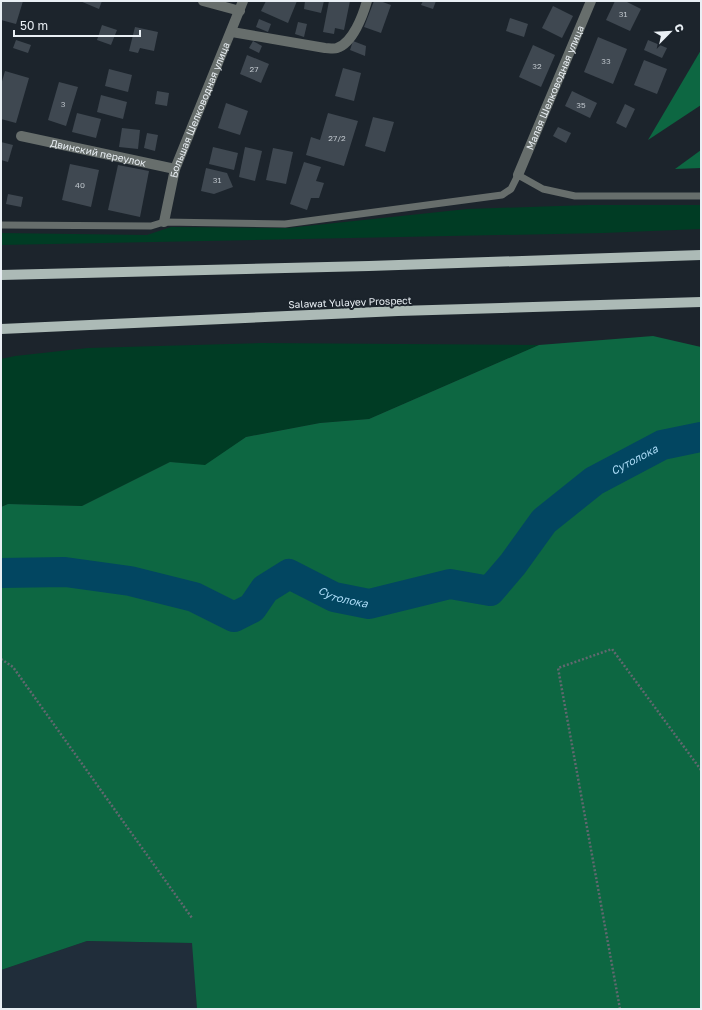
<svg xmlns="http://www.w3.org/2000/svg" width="702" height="1010" viewBox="0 0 702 1010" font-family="'Golos Text',sans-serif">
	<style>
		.built { fill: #202d3a }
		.green { fill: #003c24 }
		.forest { fill: #0d6742 }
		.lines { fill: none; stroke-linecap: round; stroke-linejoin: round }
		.river { stroke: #024661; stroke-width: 30 }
		.building { fill: #3f4851 }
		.path { stroke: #61686f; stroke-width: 2.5; stroke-dasharray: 2 2; stroke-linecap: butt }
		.service { stroke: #676e6c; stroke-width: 7 }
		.minor { stroke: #676e6c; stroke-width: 10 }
		.primary { stroke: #acbab6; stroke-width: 10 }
		.labels { text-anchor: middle; stroke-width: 4; stroke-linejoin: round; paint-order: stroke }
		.number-label { font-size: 8px; fill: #bec5cb }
		.street-label { font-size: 10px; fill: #e9eff4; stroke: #1c242c }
		.water-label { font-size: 11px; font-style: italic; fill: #abdbf6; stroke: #1c242c }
	</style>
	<rect width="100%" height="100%" fill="#1c242c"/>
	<path class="built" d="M87,941L193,943L197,1009H1V970Z"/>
	<g class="green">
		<path d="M588,205H701V229L603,233L1,245V233L147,235L171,227L288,228L467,209Z"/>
		<path d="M261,343L539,345L369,419L320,423L246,437L205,466L170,462L82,506L8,504L1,507V359L15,356L88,348Z"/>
	</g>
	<g class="forest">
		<path d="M701,50V105L648,140Z"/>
		<path d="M701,150V168L675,169Z"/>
		<path d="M653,336L701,347V1009H197L192,943L87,941L1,970V507L8,504L82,506L170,462L205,465L246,437L320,423L369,419L539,345Z"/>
	</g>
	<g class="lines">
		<path class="river" id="s1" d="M1,573L65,572L130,581L194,597L234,617L252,608L265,589L289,574L334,597L369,604L450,584L490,591L513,564L544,521L594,481L662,445L701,437"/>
	</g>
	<g class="building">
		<path d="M1,1H23L16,24L1,20Z"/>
		<path d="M80,1H102L99,9Z"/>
		<path d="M266,1H297L288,23L261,11Z"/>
		<path d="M305,1H324L321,13L304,9Z"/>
		<path d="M329,1H350L344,30L335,28L334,34L323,32Z"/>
		<path d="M374,1H380L391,5L381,33L364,27Z"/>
		<path d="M423,1H436L433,9L421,5Z"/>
		<path d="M615,1H625L641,9L630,31L606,20Z"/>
		<path d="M553,6L573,16L562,38L542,28Z"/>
		<path d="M510,18L528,24L524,37L506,31Z"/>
		<path d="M259,19L271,24L268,32L256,27Z"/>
		<path d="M298,22L307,24L304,37L295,34Z"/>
		<path d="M102,25L117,30L111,45L97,40Z"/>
		<path d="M135,27L158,32L154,51L140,48L138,53L129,51Z"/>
		<path d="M598,37L627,49L613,84L584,72Z"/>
		<path d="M16,40L31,45L28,53L13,48Z"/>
		<path d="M648,40L667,48L662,58L644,50Z"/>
		<path d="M253,41L262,46L259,53L249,48Z"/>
		<path d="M353,41L366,46L365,56L350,50Z"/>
		<path d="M533,45L555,55L541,87L519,77Z"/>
		<path d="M247,55L269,64L261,83L240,74Z"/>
		<path d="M644,60L667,69L657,94L634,85Z"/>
		<path d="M343,68L361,73L354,101L335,96Z"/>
		<path d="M109,69L132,75L128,92L105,86Z"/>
		<path d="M5,71L29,78L16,123L1,119V85Z"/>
		<path d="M59,82L78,87L66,126L48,120Z"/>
		<path d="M157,91L169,93L167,106L155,104Z"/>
		<path d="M572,91L597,103L590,118L565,106Z"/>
		<path d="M101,95L127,102L123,119L97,112Z"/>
		<path d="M226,103L248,111L240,135L218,128Z"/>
		<path d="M625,104L635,109L626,128L616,123Z"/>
		<path d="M77,113L101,119L96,138L72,132Z"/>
		<path d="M328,113L358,121L344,166L306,155L311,137L320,140Z"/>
		<path d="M373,117L394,122L385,152L365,146Z"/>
		<path d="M558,127L571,133L566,143L553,136Z"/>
		<path d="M122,128L140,130L138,149L119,147Z"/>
		<path d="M147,133L158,135L155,151L144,148Z"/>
		<path d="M1,142L13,145L8,162L1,160Z"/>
		<path d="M213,147L238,153L234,170L209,164Z"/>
		<path d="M245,147L262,151L255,181L239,177Z"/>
		<path d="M273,148L293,152L286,184L266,180Z"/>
		<path d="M304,162L321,167L316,181L324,183L319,198H311L307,210L290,204Z"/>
		<path d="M70,164L99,170L91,207L62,200Z"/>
		<path d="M118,165L149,171L140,217L108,210Z"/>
		<path d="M206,168L227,173L233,187L214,194L201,191Z"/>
		<path d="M8,194L23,197L21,207L6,204Z"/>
	</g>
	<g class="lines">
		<g class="path">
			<path d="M1,659L13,667L192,918"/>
			<path d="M620,1009L558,668L612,649L701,770"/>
		</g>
		<path class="service" d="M1,225L151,226L164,222L285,224L502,195L511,189L518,175L543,189L575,196H701"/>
		<g class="minor">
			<path d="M203,1L240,11"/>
			<path d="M232,32L325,48C328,48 334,49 337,48C353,43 363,15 367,1"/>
			<path id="s2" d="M21,136L175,169"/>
			<path id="s3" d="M518,175L591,1"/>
			<path id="s4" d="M164,222L175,169L243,1"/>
		</g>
		<g class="primary">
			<path d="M1,275L369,266L701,255"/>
			<path d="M1,329L398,311L701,302"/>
		</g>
	</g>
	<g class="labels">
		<g class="number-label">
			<text x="623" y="17">31</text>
			<text x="606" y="64">33</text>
			<text x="537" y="69">32</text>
			<text x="254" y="72">27</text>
			<text x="63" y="107">3</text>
			<text x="581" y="108">35</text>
			<text x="337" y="141">27/2</text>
			<text x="217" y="183">31</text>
			<text x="80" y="188">40</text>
		</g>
		<g class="street-label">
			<text dy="4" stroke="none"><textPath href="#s3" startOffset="95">Малая Шелководная улица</textPath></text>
			<text dy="4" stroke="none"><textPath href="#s4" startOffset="118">Большая Шелководная улица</textPath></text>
			<text dy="4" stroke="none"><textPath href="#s2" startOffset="79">Двинский переулок</textPath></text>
			<text transform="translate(350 302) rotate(-2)" y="4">Salawat Yulayev Prospect</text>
		</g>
		<g class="water-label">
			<text dy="4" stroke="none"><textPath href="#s1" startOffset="720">Сутолока</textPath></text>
			<text dy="4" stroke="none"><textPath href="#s1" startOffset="371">Сутолока</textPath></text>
		</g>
	</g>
	<rect width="702" height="1010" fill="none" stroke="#e9eff4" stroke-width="4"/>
	<g transform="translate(670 32) rotate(66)" stroke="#1c242c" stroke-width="3" paint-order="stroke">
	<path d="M0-3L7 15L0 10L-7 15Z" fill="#e9eff4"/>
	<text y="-6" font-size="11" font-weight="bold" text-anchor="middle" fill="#e9eff4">С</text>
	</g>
	<path d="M14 30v6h126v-6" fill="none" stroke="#e9eff4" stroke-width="2"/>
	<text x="20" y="30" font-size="12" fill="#e9eff4" stroke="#1c242c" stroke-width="3" paint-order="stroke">50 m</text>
</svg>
